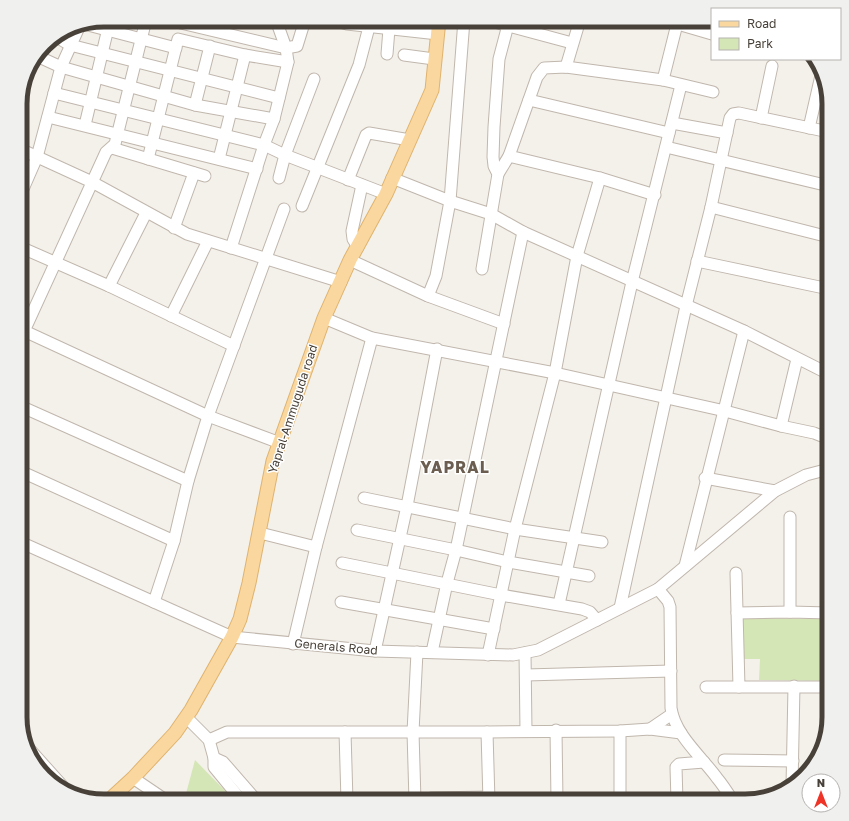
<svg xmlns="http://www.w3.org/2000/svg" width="849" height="821" viewBox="0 0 849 821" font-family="'Golos Text',sans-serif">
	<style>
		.green { fill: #d5e6b6 }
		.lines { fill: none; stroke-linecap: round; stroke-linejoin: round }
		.minor-casing { stroke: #c0b7ad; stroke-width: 13 }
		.major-casing { stroke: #dfb36e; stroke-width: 15 }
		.minor { stroke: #fff; stroke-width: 11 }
		.major { stroke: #f9d79f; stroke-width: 13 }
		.labels { text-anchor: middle; stroke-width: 3; stroke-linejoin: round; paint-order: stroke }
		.street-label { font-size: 12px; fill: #484139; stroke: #fff }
		.district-label { font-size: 16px; font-weight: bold; letter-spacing: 1px; fill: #6b5e50; stroke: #fff }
		.rim { fill: none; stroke: #484139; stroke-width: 5 }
	</style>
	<rect width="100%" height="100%" fill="#f4f1eb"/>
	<g class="green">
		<path d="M742,618L829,619V681L759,680L760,659H741Z"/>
		<path d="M195,760L235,801H184Z"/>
	</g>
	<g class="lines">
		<g class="minor-casing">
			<g id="minor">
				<path d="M168,20L286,48L297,46L305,20"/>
				<path d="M276,20L286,48L288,62L274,119L264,145L285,155L386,194"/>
				<path d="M333,20L347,24L438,34"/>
				<path d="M498,20V23L572,43"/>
				<path d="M664,20L712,34"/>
				<path d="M84,24L176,48"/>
				<path d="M55,36L70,45L279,98"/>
				<path d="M387,54L389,29"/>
				<path d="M404,55L434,59"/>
				<path d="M37,56L61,67L195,105L274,119"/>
				<path d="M566,67L580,20"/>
				<path d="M663,80L678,20"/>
				<path d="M54,93L264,145L231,248"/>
				<path d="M529,100L669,133"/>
				<path d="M195,105L210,46"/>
				<path d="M48,117L257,169"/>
				<path d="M761,118L772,66"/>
				<path d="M672,123L727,133"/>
				<path d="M85,125L110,20"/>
				<path d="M809,128L822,71"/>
				<path d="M666,147L829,186"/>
				<path d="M112,148L205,176"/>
				<path d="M20,149L92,182L187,234L341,282"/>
				<path d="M509,156L600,178L655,195"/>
				<path d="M148,159L178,39L245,55L288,62"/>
				<path d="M219,159L245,55"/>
				<path d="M498,174L509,156L537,77L544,68L566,67L663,80L713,92"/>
				<path d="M279,178L285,155L314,79"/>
				<path d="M392,178L450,201L491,214L523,232L744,331L823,371"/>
				<path d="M348,180L366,135L369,133L410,140"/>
				<path d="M20,196L37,157L61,67L80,25"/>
				<path d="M302,206L359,65L369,27"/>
				<path d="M711,207L829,237"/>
				<path d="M174,228L194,173"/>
				<path d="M20,247L109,286L234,346"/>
				<path d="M358,247L353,239L352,231L362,185"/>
				<path d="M350,260L428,296L504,324"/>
				<path d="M697,261L829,289"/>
				<path d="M482,269L498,174L494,166L493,157L494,127L499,59L508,25"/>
				<path d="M109,286L146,213"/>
				<path d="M428,296L436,276L450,201L464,20"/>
				<path d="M171,316L208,241"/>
				<path d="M324,318L372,338L555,373L725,411L781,426L814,433L829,439"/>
				<path d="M20,329L208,416L280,443"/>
				<path d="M20,340L106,152L115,144L146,20"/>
				<path d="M20,406L188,481"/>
				<path d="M781,426L797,359"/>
				<path d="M20,471L174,541"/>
				<path d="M705,478L775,491"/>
				<path d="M364,498L515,529L602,542"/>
				<path d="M790,517V612"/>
				<path d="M357,530L456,550L508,562L589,576"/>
				<path d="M260,533L316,547"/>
				<path d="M20,542L232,637L375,651L513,655L538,650L658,589L775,491L806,475L829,469"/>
				<path d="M342,563L501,595L582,609L590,612L597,620"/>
				<path d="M685,566L744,331"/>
				<path d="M736,573L739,687"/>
				<path d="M658,589L668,601L670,607L671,708C675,735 701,756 717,778C723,785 728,793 733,801"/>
				<path d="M154,602L174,541L188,481L208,416L284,209"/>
				<path d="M341,602L494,629"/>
				<path d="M559,604L632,282L681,85"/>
				<path d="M620,608L686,306L711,207L730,118L733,114L739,113L829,132"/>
				<path d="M737,613L790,612L829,613"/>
				<path d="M293,644L316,547L372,338"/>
				<path d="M375,651L407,506L437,349"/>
				<path d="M432,652L447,583L456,550L523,232"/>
				<path d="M525,653L526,731"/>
				<path d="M488,655L515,529L555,373L577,256L600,178"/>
				<path d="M526,675L671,671"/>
				<path d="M706,687H829"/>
				<path d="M186,717L209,740L214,758V767L242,801"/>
				<path d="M650,729L672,714"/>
				<path d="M556,730L557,801"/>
				<path d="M620,731V801"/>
				<path d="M345,732L347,801"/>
				<path d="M487,732L489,801"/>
				<path d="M209,740L227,732H487L620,731L650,729L681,733"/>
				<path d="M25,744L68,792"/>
				<path d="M214,758L223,762L257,801"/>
				<path d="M724,760L793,761"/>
				<path d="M133,778L167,801"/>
				<path d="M792,786L794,686"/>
				<path d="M268,801L347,800"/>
				<path d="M415,801L413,732L417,652"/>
				<path d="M428,801L431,798L489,797"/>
				<path d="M677,801L676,767L679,764L704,762"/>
			</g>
		</g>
		<g class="major-casing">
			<path id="major" d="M108,801L133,778L175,733L191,710L232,637L240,619L249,583L273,461L324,318L350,260L386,194L432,90L439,20"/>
		</g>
		<use href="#minor" class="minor"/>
		<use href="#major" class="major"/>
	</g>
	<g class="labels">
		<g class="street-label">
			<text transform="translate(293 409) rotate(-72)" y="4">Yapral-Ammuguda road</text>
			<text transform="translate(336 647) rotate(5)" y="4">Generals Road</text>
		</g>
		<g class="district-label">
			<text x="455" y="473">YAPRAL</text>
		</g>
	</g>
	<path d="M0 0H849V821H0ZM104 27H745A77 77 0 0 1 822 104V717A77 77 0 0 1 745 794H104A77 77 0 0 1 27 717V104A77 77 0 0 1 104 27Z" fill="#f0f0ef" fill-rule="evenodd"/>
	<path class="rim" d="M104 27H745A77 77 0 0 1 822 104V717A77 77 0 0 1 745 794H104A77 77 0 0 1 27 717V104A77 77 0 0 1 104 27Z"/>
	<rect x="711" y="8" width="130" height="52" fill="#ffffff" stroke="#b6b3b0"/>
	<rect x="719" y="21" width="20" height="6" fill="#f9d79f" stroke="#b6b3b0"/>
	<text x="747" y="28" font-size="12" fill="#484139">Road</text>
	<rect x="719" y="38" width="20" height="12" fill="#d5e6b6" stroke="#b6b3b0"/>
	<text x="747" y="48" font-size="12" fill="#484139">Park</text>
	<g transform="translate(821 793)"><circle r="19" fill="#ffffff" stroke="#b6b3b0"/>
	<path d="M0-3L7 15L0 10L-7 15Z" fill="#f03327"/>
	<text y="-6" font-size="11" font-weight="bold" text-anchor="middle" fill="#484139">N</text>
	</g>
</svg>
